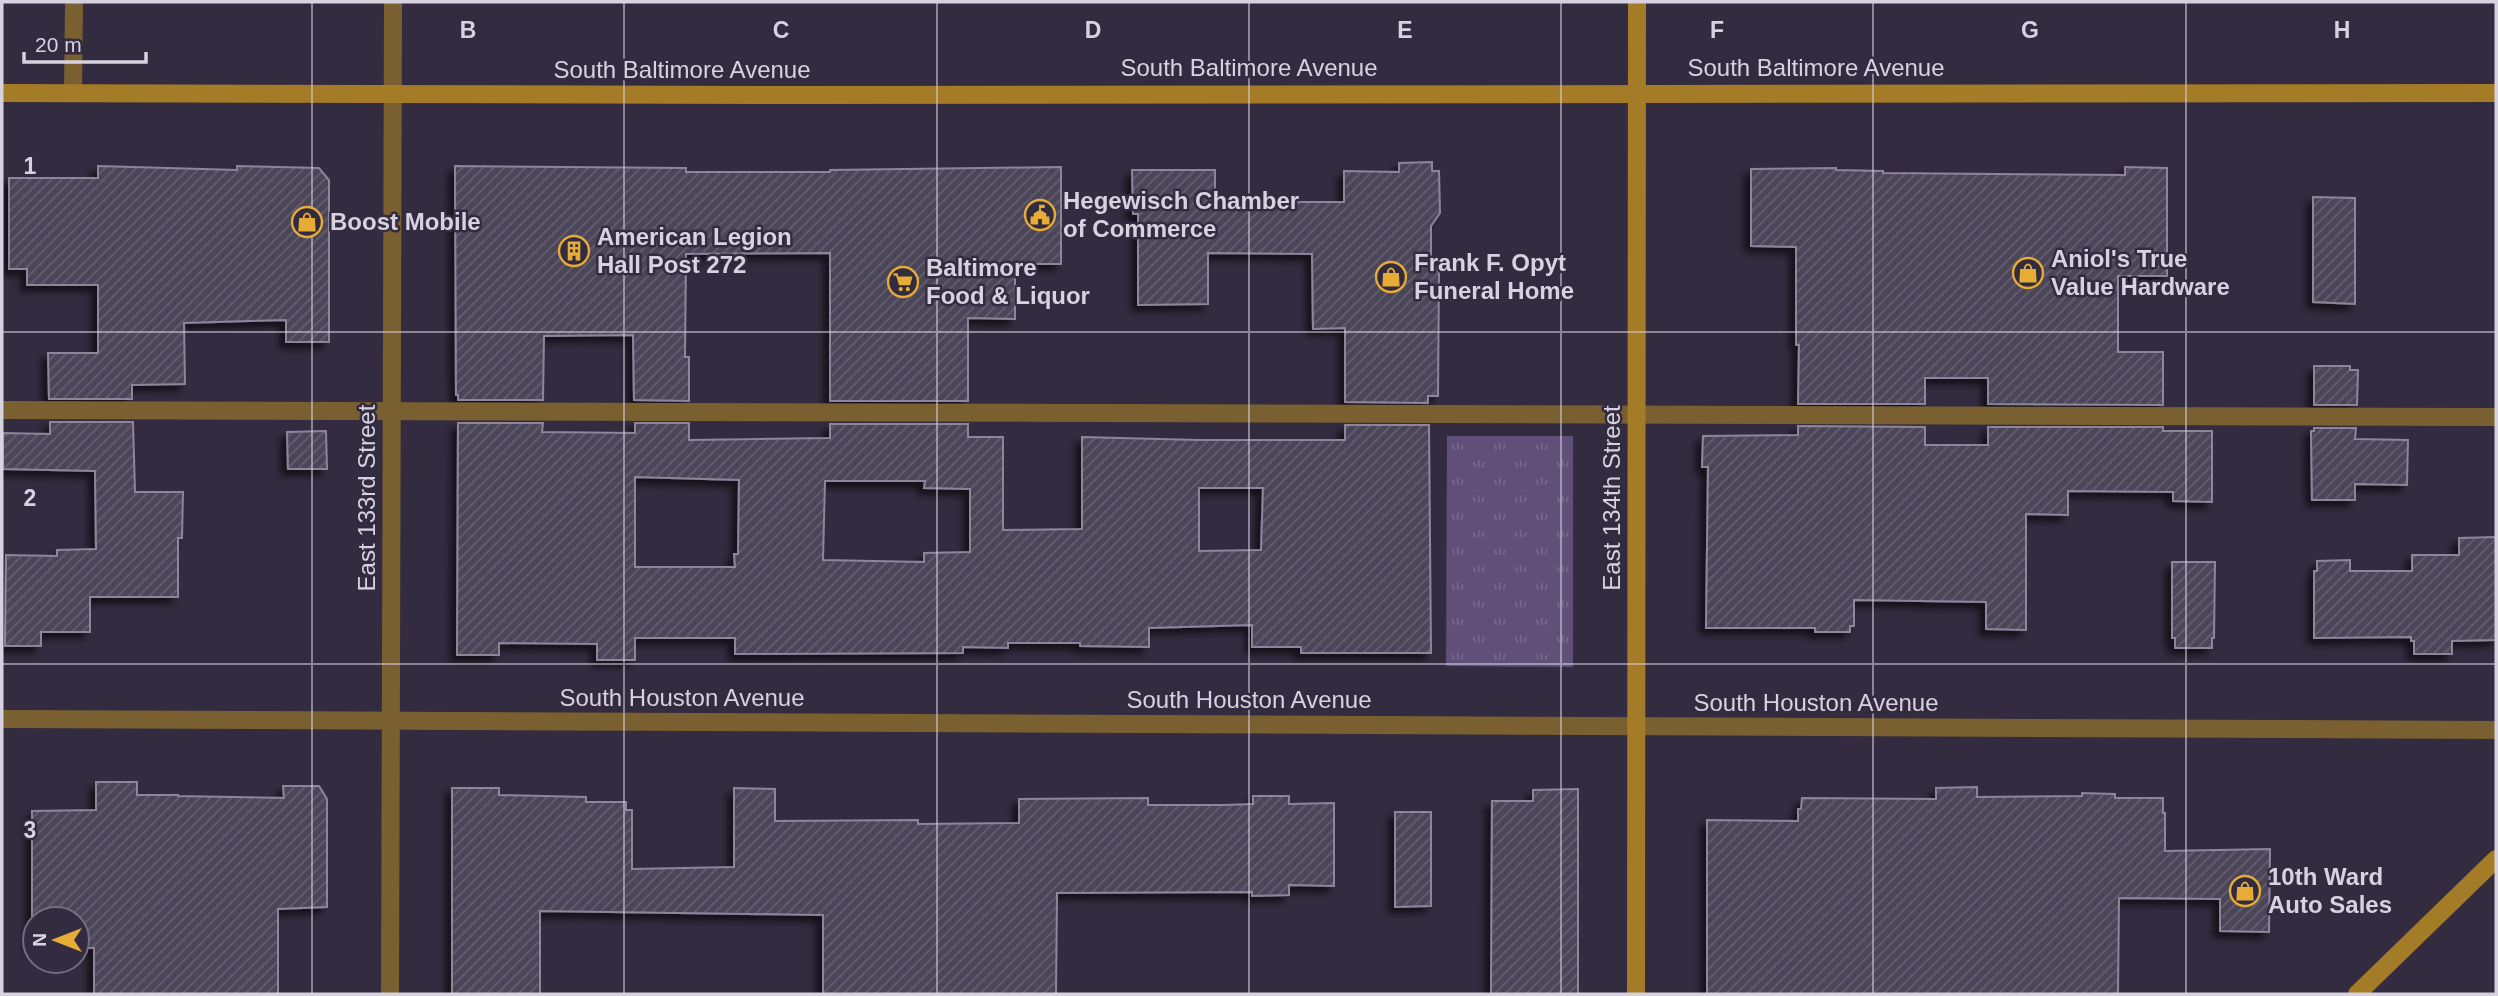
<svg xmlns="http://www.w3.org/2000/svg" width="2498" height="996" viewBox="0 0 2498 996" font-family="Helvetica,sans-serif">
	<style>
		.grass { fill: url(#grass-tufts) }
		.building { fill: url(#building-hatch); stroke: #8e859d; stroke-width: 2; fill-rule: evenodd; filter: url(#shadow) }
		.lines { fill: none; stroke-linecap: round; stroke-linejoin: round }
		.lane { stroke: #7a6031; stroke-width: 18 }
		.street { stroke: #7a6031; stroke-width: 18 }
		.secondary { stroke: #a47b27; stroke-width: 18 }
		.grid { fill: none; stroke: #d7d2df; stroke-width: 2; stroke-opacity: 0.55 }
		.labels { text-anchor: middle; stroke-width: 5; stroke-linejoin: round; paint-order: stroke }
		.street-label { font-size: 24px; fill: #d7d2df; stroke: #332b3f }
		.poi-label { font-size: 24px; font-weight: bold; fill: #d7d2df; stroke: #332b3f; text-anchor: start }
		.grid-label { font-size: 23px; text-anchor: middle; font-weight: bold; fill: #d7d2df; stroke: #332b3f; stroke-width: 5; stroke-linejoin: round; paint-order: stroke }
	</style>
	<defs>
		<pattern id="grass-tufts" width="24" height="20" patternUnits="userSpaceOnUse" patternTransform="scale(1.75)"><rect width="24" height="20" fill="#605079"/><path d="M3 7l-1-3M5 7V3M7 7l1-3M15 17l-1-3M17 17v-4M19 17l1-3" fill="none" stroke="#76688c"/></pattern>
		<pattern id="building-hatch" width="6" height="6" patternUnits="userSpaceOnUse" patternTransform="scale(1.75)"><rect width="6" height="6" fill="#4c4459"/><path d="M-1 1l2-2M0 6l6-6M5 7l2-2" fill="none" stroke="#655e70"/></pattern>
		<filter id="shadow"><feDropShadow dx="-6" dy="6" stdDeviation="3.5" flood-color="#0009"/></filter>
	</defs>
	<rect width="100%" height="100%" fill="#332b3f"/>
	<path class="grass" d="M1447,436H1573V667L1446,666Z"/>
	<g class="building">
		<path d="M1432,162V171H1439L1440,213L1431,226V257L1439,273L1438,396H1428V403L1345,402V328L1313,329L1312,254L1208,253V304L1138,305V214H1133L1132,170H1215V202H1344V171L1399,172V163Z"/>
		<path d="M98,166L237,170V166L319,168L329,180V342H286V320L184,323L185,384L132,385V399H49L48,353H98V285H27V269H9V178H98Z"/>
		<path d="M455,166L686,168V172H830V170L1061,167V264H1015V319L968,318V401H830V253L686,254L685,357H689V401L634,400L633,335L544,336L543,400H458V395H456Z"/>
		<path d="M2125,167L2167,168V276H2118V352H2163V405L1988,404V378H1925V404H1798L1799,345H1796V247L1751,246V169L1836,168V170L1883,171V173L2125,175Z"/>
		<path d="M2313,197L2355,198V304L2313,302Z"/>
		<path d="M2314,366H2350V370H2358L2357,405H2314Z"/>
		<path d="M50,422H133L135,492H183L182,538H178V597H90V632H41V646H5L6,555L57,556V550L96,549L95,471L3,469V433L50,434Z"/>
		<path d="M458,423H543L542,432L635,433V423H689V440L830,438V424H968V437H1003V530L1082,529V437L1198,440H1345V425H1429L1431,653H1301V647H1252V625L1149,628V647L1080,646V643H1008V648L963,647V653L735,654V638H635V660H597V644L499,643V655H457ZM635,477L739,480L738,554H734L735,567H635ZM825,481H925L924,488L970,489V552L924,553V562L823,560ZM1199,488H1263L1261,550L1199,551Z"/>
		<path d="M1798,426L1925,427V445H1988V427H2163V431H2212V502L2173,501V492L2068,491V515L2026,514V630L1986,629V602L1854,600V626H1850V632H1815V628H1706L1708,467H1702L1703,436L1798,435Z"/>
		<path d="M2314,428H2356L2355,439L2408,440L2407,485L2355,484V500H2312L2311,431H2314Z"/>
		<path d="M326,431L327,469H288L287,432Z"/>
		<path d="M2496,537V640L2452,641V654H2414V641H2411V637L2314,638V571H2317V561L2350,560V571H2412V555H2459V538Z"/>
		<path d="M2172,562H2215L2214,638H2212V648H2175V638H2172Z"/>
		<path d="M96,782H137V795H178V796L284,798L283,786H319L327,799V907L278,909V994H94V948H77V919H35V948H32V811L96,810Z"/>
		<path d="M1977,787V797L2082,796V793L2115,794V798H2163V813H2165V851L2270,849L2269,932L2220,931V899L2119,898L2118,994H1707V820L1798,821V809H1801L1802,798L1936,799V788Z"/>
		<path d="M452,788H499V795L586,797V802H626V810H632V869L734,867V788L775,789V821L918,820V824L1019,823V799L1148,798V805H1224L1253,804V796H1289V804L1334,803V886L1289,885V895L1252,896V892L1057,893L1056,994H823V915L540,911V994H452Z"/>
		<path d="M1578,789V994H1491L1492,801H1533V790Z"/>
		<path d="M1395,812H1431V906L1395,907Z"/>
	</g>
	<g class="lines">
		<g class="lane">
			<path d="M73,93L74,2"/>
			<path d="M2,410L2496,417"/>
		</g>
		<g class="street">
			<path d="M2,719L2496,730"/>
			<path d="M390,994L393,2"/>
		</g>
		<g class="secondary">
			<path d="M2,93L797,95L2496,93"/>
			<path d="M1636,994L1637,2"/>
			<path d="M2357,994L2496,859"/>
		</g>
	</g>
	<path class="grid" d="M312,2V994M624,2V994M937,2V994M1249,2V994M1561,2V994M1873,2V994M2186,2V994M2,332H2496M2,664H2496"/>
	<defs>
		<g id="civic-ring" transform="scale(1.575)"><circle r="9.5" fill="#332b3f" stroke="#e6ac36" stroke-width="1.5"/><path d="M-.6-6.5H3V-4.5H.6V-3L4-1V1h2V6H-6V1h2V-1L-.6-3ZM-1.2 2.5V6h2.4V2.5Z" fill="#e6ac36"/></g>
		<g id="shop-ring" transform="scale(1.575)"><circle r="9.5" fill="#332b3f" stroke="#e6ac36" stroke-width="1.5"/><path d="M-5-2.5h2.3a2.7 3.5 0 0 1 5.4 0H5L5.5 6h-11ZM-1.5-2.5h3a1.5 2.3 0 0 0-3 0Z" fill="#e6ac36"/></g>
		<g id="building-ring" transform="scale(1.575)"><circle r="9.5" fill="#332b3f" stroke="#e6ac36" stroke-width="1.5"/><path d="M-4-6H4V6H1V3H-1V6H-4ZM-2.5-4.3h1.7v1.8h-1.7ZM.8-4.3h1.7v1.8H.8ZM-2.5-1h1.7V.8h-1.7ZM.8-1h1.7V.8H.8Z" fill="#e6ac36"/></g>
		<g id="supermarket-ring" transform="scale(1.575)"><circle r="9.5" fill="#332b3f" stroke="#e6ac36" stroke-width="1.5"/><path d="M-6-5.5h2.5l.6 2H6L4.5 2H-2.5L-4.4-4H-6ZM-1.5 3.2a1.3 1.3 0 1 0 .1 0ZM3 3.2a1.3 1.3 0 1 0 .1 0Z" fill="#e6ac36"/></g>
	</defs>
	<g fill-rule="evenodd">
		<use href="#civic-ring" x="1040" y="215"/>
		<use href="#shop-ring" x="307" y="222"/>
		<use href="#building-ring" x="574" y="251"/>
		<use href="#shop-ring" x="2028" y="273"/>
		<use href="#shop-ring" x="1391" y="277"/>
		<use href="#supermarket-ring" x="903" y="282"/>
		<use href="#shop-ring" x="2245" y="891"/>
	</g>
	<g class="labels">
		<g class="street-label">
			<text x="1249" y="76">South Baltimore Avenue</text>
			<text x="1816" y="76">South Baltimore Avenue</text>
			<text x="682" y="78">South Baltimore Avenue</text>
			<text transform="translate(367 498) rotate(-90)" y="8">East 133rd Street</text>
			<text transform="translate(1612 498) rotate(-90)" y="8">East 134th Street</text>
			<text x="682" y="706">South Houston Avenue</text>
			<text x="1249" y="708">South Houston Avenue</text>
			<text x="1816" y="711">South Houston Avenue</text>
		</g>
		<g class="poi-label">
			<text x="1063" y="209">Hegewisch Chamber<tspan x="1063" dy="28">of Commerce</tspan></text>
			<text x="330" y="230">Boost Mobile</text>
			<text x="597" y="245">American Legion<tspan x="597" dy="28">Hall Post 272</tspan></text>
			<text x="2051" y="267">Aniol's True<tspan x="2051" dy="28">Value Hardware</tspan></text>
			<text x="1414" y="271">Frank F. Opyt<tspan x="1414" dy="28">Funeral Home</tspan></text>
			<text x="926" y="276">Baltimore<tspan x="926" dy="28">Food &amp; Liquor</tspan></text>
			<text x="2268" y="885">10th Ward<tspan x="2268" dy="28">Auto Sales</tspan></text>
		</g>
	</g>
	<g class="grid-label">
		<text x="468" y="38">B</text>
		<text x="781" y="38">C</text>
		<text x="1093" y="38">D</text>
		<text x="1405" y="38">E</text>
		<text x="1717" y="38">F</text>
		<text x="2030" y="38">G</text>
		<text x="2342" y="38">H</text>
		<text x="30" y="174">1</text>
		<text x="30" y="506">2</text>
		<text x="30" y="838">3</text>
	</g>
	<rect width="2498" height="996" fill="none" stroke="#d7d2df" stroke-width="7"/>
	<g transform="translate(56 940) rotate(270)"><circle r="33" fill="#332b3f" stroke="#756e7f" stroke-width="2"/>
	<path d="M0-5L12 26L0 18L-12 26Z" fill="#e6ac36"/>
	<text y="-10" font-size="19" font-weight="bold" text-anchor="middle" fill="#d7d2df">N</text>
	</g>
	<path d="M24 52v10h122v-10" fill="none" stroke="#d7d2df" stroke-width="3.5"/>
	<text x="35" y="52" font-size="21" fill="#d7d2df" stroke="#332b3f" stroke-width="5" paint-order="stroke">20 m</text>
</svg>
